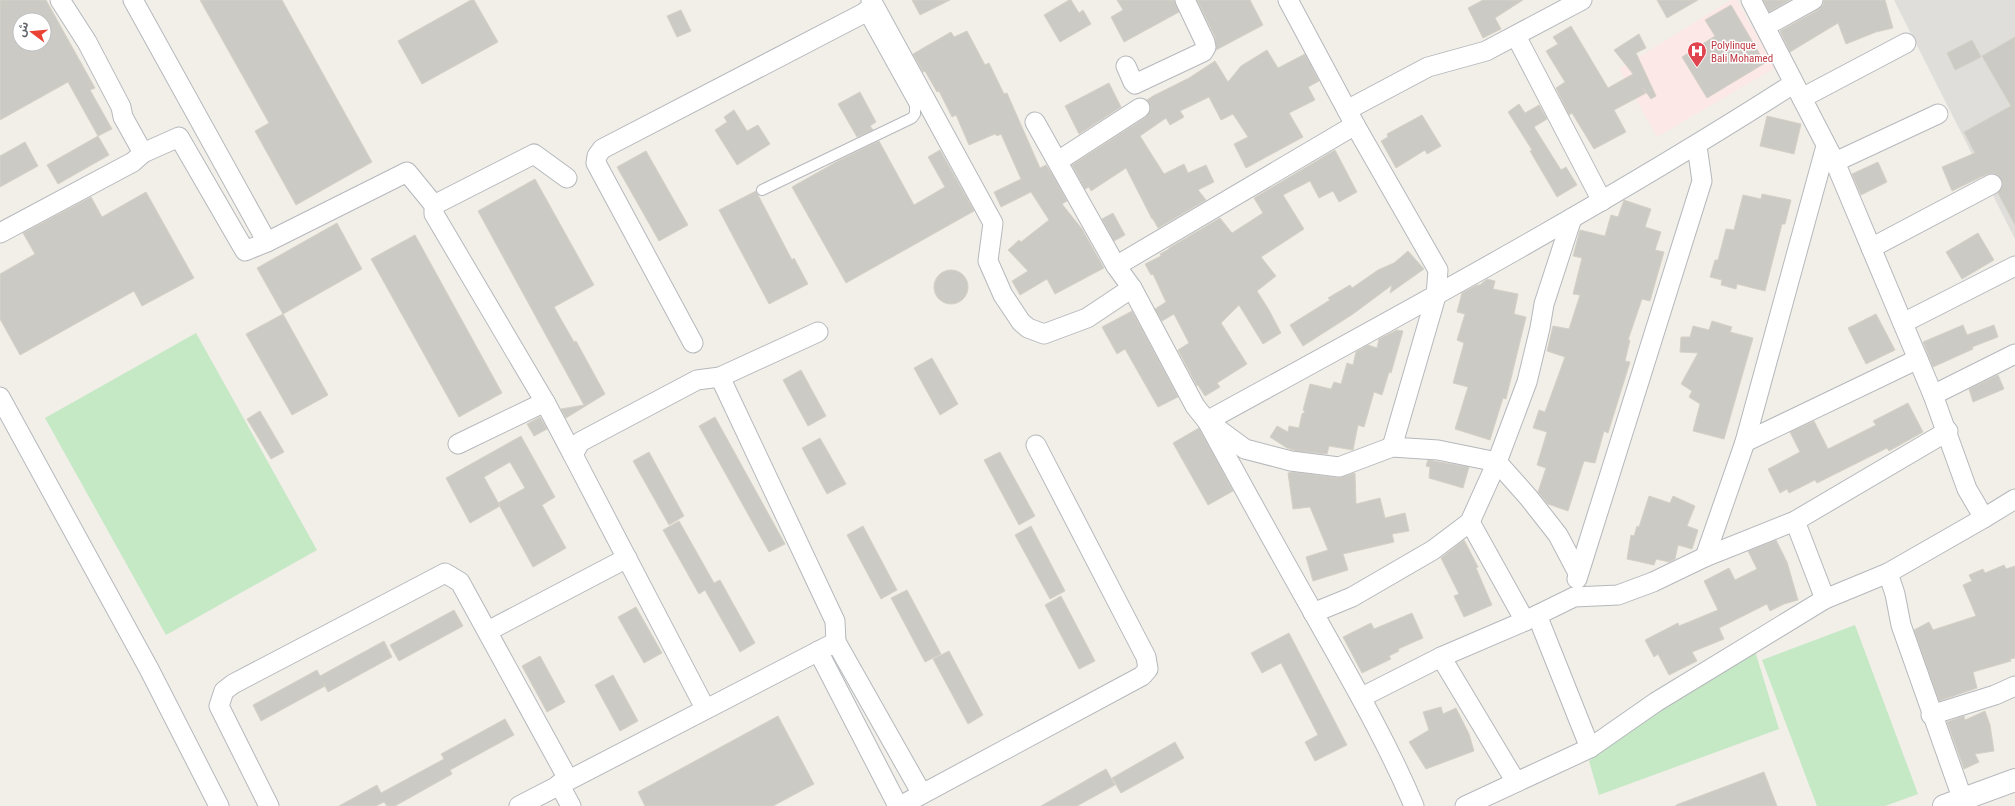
<svg xmlns="http://www.w3.org/2000/svg" width="2015" height="806" viewBox="0 0 2015 806" font-family="'Roboto Condensed','Noto Sans Arabic',sans-serif">
	<style>
		.industrial { fill: #e0deda }
		.medical { fill: #fce8e6 }
		.green { fill: #c5e8c5 }
		.building { fill: #cccac5; stroke: #d6d1c6; fill-rule: evenodd }
		.lines { fill: none; stroke-linecap: round; stroke-linejoin: round }
		.service-casing { stroke: #b5b8bc; stroke-width: 12 }
		.minor-casing { stroke: #b5b8bc; stroke-width: 21 }
		.tertiary-casing { stroke: #b5b8bc; stroke-width: 24 }
		.service { stroke: #fff; stroke-width: 10 }
		.minor { stroke: #fff; stroke-width: 19 }
		.tertiary { stroke: #fff; stroke-width: 22 }
		.labels { text-anchor: middle; stroke-width: 3; stroke-linejoin: round; paint-order: stroke }
		.health-label { font-size: 11px; fill: #be3a42; stroke: #fff; text-anchor: start }
	</style>
	<rect width="100%" height="100%" fill="#f1efe8"/>
	<path class="industrial" d="M1894,0H2015V239Z"/>
	<path class="medical" d="M1731,0H1737L1775,68L1657,137L1619,69Z"/>
	<g class="green">
		<path d="M196,333L317,550L166,635L45,418Z"/>
		<path d="M1855,625L1918,794L1885,806H1817L1762,660Z"/>
		<path d="M1755,651L1779,729L1599,795L1589,761L1669,702Z"/>
	</g>
	<g class="building">
		<path d="M0,0H46L95,88L90,90L112,129L98,136L68,82L0,120ZM20,20H44V44H20Z"/>
		<path d="M200,0H282L372,162L296,205L255,131L269,123Z"/>
		<path d="M471,0H474L498,42L422,84L398,41Z"/>
		<path d="M912,0H950L920,15Z"/>
		<path d="M1069,0H1071L1079,13L1083,10L1091,24L1060,42L1044,15Z"/>
		<path d="M1117,0H1174L1179,12L1124,42L1111,17L1123,10Z"/>
		<path d="M1197,0H1250L1263,25L1216,50L1215,37Z"/>
		<path d="M1483,0H1523L1495,18L1501,29L1483,38L1468,8Z"/>
		<path d="M1657,0H1698L1667,18Z"/>
		<path d="M1763,0H1790L1769,12Z"/>
		<path d="M1824,0H1885L1893,28L1876,32L1846,44L1838,23L1790,52L1780,31L1818,10L1823,5Z"/>
		<path d="M1731,5L1765,63L1707,98L1682,57L1715,36L1705,20Z"/>
		<path d="M681,10L691,31L677,37L667,16Z"/>
		<path d="M1571,26L1608,88L1633,74L1614,50L1639,34L1646,48L1636,53L1656,96L1651,99L1643,88L1646,93L1614,110L1626,132L1594,149L1572,113L1569,115L1556,88L1565,82L1546,51L1558,44L1553,37Z"/>
		<path d="M967,31L985,65L989,63L1004,94L1007,93L1040,168L1046,165L1052,174L1067,201L1062,204L1082,229L1104,268L1055,294L1047,279L1020,295L1012,281L1028,271L1008,250L1019,240L1021,242L1049,220L1031,192L1001,207L994,192L1021,179L1001,134L997,136L995,134L969,145L956,115L952,117L939,91L937,92L925,71L923,72L913,54L951,32L954,37Z"/>
		<path d="M2015,37V225L1998,193L2001,189L2003,184L1998,175L1993,173L1987,174L1952,191L1942,167L1975,153L1964,132L2011,106L1982,56Z"/>
		<path d="M1972,40L1981,57L1955,70L1947,53Z"/>
		<path d="M1267,50L1278,68L1305,54L1319,81L1308,87L1315,100L1289,113L1303,137L1246,168L1234,144L1248,137L1233,114L1221,120L1209,97L1180,111L1184,117L1170,125L1166,118L1140,136L1164,174L1184,164L1188,173L1206,165L1214,182L1198,190L1206,200L1158,228L1153,219H1152L1126,168L1091,191L1089,187L1085,189L1072,165L1146,117L1151,108L1147,100L1153,96L1189,78L1215,61L1228,82L1241,66Z"/>
		<path d="M1109,83L1121,107L1079,134L1065,106Z"/>
		<path d="M860,92L876,122L870,126L873,130L857,137L838,104Z"/>
		<path d="M1519,104L1525,113L1539,105L1547,119L1534,127L1561,170L1566,167L1577,185L1557,197L1530,151L1532,150L1508,112Z"/>
		<path d="M734,110L747,131L758,125L770,144L737,165L715,130L727,122L724,117Z"/>
		<path d="M1422,115L1441,146L1427,154L1425,150L1396,168L1381,141L1388,137L1387,134Z"/>
		<path d="M1767,116L1801,124L1794,154L1760,146Z"/>
		<path d="M98,136L109,155L58,184L47,165Z"/>
		<path d="M879,141L914,205L945,187L928,157L940,150L974,211L846,283L792,187L838,161Z"/>
		<path d="M25,142L38,166L0,187V156Z"/>
		<path d="M1335,150L1357,192L1339,202L1333,191L1319,198L1310,181L1283,195L1304,229L1261,257L1276,276L1257,291L1269,310L1281,333L1263,344L1239,305L1221,323L1247,364L1217,383L1220,387L1205,396L1198,385L1197,386L1178,350L1189,343L1174,314L1162,321L1155,309L1166,302L1153,274L1151,275L1145,264L1161,256L1160,254L1169,249V248L1220,218L1232,233L1263,213L1254,198Z"/>
		<path d="M646,151L688,225L659,241L617,167Z"/>
		<path d="M1878,162L1887,182L1861,195L1852,174Z"/>
		<path d="M535,179L594,285L554,307L574,342L576,341L605,394L566,418L561,409L584,405L478,211Z"/>
		<path d="M756,191L792,260L794,258L808,284L769,304L719,210Z"/>
		<path d="M146,192L194,278L142,306L134,291L20,355L0,319V274L35,254L23,233L91,197L102,217Z"/>
		<path d="M1762,194L1791,200L1785,224H1782L1765,291L1737,284L1736,289L1721,285L1722,280L1710,277L1715,260H1718L1726,229L1734,230L1743,195L1761,199Z"/>
		<path d="M1624,200L1651,209L1645,227L1661,232L1655,250L1664,252L1650,301L1642,299L1628,340H1630L1625,361L1630,362L1608,433L1604,431L1595,463L1584,461L1568,511L1548,504L1538,492L1546,468L1537,465L1547,432L1533,428L1539,410L1545,412L1565,357L1547,351L1553,326L1569,329L1580,295L1573,294L1582,258L1573,256L1580,230L1605,236L1611,215L1618,217Z"/>
		<path d="M1113,213L1125,235L1114,241L1102,219Z"/>
		<path d="M337,223L362,269L283,314L257,268Z"/>
		<path d="M1978,233L1994,260L1962,279L1946,252Z"/>
		<path d="M415,235L502,393L459,417L371,259Z"/>
		<path d="M1408,251L1424,269L1390,293L1392,285L1353,314L1303,346L1290,325L1330,300L1328,298L1350,285L1352,288L1378,270L1394,263Z"/>
		<circle cx="951" cy="287" r="17"/>
		<path d="M1487,279L1495,281L1493,289L1518,294L1514,314L1526,317L1506,399L1503,398L1490,440L1455,429L1468,387L1453,383L1464,343L1457,340L1465,314L1457,312L1462,293L1477,285H1480Z"/>
		<path d="M1132,311L1178,397L1158,407L1125,349L1117,354L1102,327Z"/>
		<path d="M283,314L328,395L292,415L246,334Z"/>
		<path d="M1876,314L1895,350L1866,364L1848,328Z"/>
		<path d="M1712,321L1732,327L1730,332L1753,338L1724,439L1693,431L1700,404L1689,397L1692,391L1681,384L1698,353L1680,352L1681,337H1690L1693,326L1709,330Z"/>
		<path d="M1963,325L1967,335L1994,325L1998,337L1972,347L1973,349L1933,367L1923,342Z"/>
		<path d="M1397,330L1403,331L1391,373L1389,372L1382,395L1374,392L1364,427L1358,425L1353,450L1329,446L1327,454L1297,451L1287,448L1270,437L1277,426L1288,432L1289,426L1299,428L1302,414L1305,412L1303,410L1310,384L1331,389L1334,382L1341,384L1347,363L1353,365L1356,352L1368,345L1377,348L1379,339Z"/>
		<path d="M932,358L958,404L940,415L914,368Z"/>
		<path d="M801,370L826,416L808,426L783,380Z"/>
		<path d="M1998,375L2004,389L1973,402L1969,389Z"/>
		<path d="M1908,403L1923,432L1889,451L1887,448L1817,483L1815,480L1789,493L1787,489L1780,493L1768,469L1800,452L1790,432L1814,421L1828,449L1876,425L1873,421Z"/>
		<path d="M260,411L284,452L271,459L247,419Z"/>
		<path d="M540,417L547,429L534,436L527,424Z"/>
		<path d="M715,417L785,544L769,552L699,426Z"/>
		<path d="M1199,428L1233,491L1208,505L1173,443Z"/>
		<path d="M521,436L555,497L542,505L566,548L533,567L498,503L525,488L510,462L484,477L500,506L470,523L446,478Z"/>
		<path d="M820,438L846,484L827,494L802,448Z"/>
		<path d="M649,452L684,516L669,525L633,461Z"/>
		<path d="M1000,452L1035,516L1019,525L984,460Z"/>
		<path d="M1428,460L1469,467L1463,488L1429,478L1430,467L1426,466Z"/>
		<path d="M1293,472L1338,478L1355,473L1356,504L1380,498L1385,518L1405,513L1409,531L1392,534L1394,542L1343,554L1348,570L1313,581L1306,557L1328,550L1310,507L1293,509L1288,473Z"/>
		<path d="M1649,496L1670,503L1673,496L1695,506L1687,526L1698,530L1692,549L1678,545L1675,559L1669,562L1656,559L1654,565L1627,559L1631,535L1634,536L1637,526L1639,527Z"/>
		<path d="M679,521L714,583L720,580L755,643L740,652L705,590L699,594L663,530Z"/>
		<path d="M863,526L897,590L881,599L847,535Z"/>
		<path d="M1031,526L1065,591L1050,599L1015,535Z"/>
		<path d="M1464,540L1478,567L1476,568L1492,605L1464,617L1454,596L1459,594L1441,558Z"/>
		<path d="M1776,540L1787,562L1798,600L1784,604L1770,611L1767,604L1719,628L1724,639L1692,652L1697,661L1669,675L1658,654L1654,657L1645,640L1678,623L1679,626L1718,610L1704,581L1729,568L1735,580L1757,569L1748,551Z"/>
		<path d="M2004,565L2006,569L2015,566V658L2010,659L2011,661L1973,672L1977,688L1939,701L1914,630L1929,622L1933,630L1976,616L1963,585L1972,581L1969,575L1983,569L1985,573Z"/>
		<path d="M907,590L941,654L925,662L891,598Z"/>
		<path d="M1061,596L1095,661L1079,669L1045,605Z"/>
		<path d="M636,607L662,653L644,663L618,617Z"/>
		<path d="M454,610L463,626L399,661L390,645Z"/>
		<path d="M1412,613L1423,638L1398,649L1399,651L1389,656L1391,659L1362,673L1343,637L1371,623L1374,629Z"/>
		<path d="M1289,633L1347,745L1315,761L1305,742L1318,735L1281,663L1262,673L1251,653Z"/>
		<path d="M384,641L392,657L328,692L323,682L325,686L261,721L253,705L317,670L320,676Z"/>
		<path d="M949,651L983,715L968,724L933,659Z"/>
		<path d="M540,656L565,702L547,712L522,666Z"/>
		<path d="M613,675L638,721L620,731L595,685Z"/>
		<path d="M1441,707L1443,714L1456,708L1469,734L1474,751L1426,769L1409,742L1429,730L1423,712Z"/>
		<path d="M1985,711L1990,725L1994,751L1975,754L1979,762L1964,769L1947,722L1964,716L1965,720Z"/>
		<path d="M778,716L814,784L773,806H645L638,792Z"/>
		<path d="M505,719L514,735L450,770L452,774L395,806H387L384,802L376,806H339L377,785L381,793L444,759L441,754Z"/>
		<path d="M1175,742L1184,758L1121,793L1112,778Z"/>
		<path d="M1106,769L1115,785L1077,806H1041Z"/>
		<path d="M1764,772L1777,806H1676V805Z"/>
	</g>
	<g class="lines">
		<g class="service-casing">
			<path id="service" d="M762,190L912,118L915,114V105L864,13"/>
		</g>
		<g class="minor-casing">
			<g id="minor">
				<path d="M60,0L87,42L121,107L123,117L143,153"/>
				<path d="M133,0L267,242"/>
				<path d="M871,0L993,223L988,261L1003,295L1021,322L1028,328L1044,334L1087,318L1132,288"/>
				<path d="M1288,0L1355,125L1438,270L1436,296L1392,447"/>
				<path d="M1766,26L1813,0"/>
				<path d="M1516,36L1602,201"/>
				<path d="M1126,66L1133,82L1135,84L1203,52L1206,47L1205,42L1185,0"/>
				<path d="M1802,98L1906,43"/>
				<path d="M1347,110L1428,67L1486,51L1582,0"/>
				<path d="M1035,122L1116,266L1132,288L1195,406L1207,421C1242,485 1277,549 1313,612C1349,677 1385,737 1414,806"/>
				<path d="M1058,161L1140,108"/>
				<path d="M1835,162L1938,114"/>
				<path d="M434,205L534,154L567,178"/>
				<path d="M0,233L133,162L143,153L179,137L245,251L267,242L407,172L434,205V214L545,402L573,455"/>
				<path d="M1871,248L1992,184"/>
				<path d="M1116,266L1355,125"/>
				<path d="M1903,323L2015,266"/>
				<path d="M693,343L596,163L597,156L602,149L864,13L873,5"/>
				<path d="M1933,395L2015,354"/>
				<path d="M0,397L149,669L219,806"/>
				<path d="M1745,442L1918,359"/>
				<path d="M458,444L545,402"/>
				<path d="M1984,518L2015,499"/>
				<path d="M1795,521L1825,599"/>
				<path d="M1470,522L1525,621"/>
				<path d="M1705,557L1745,442L1826,146"/>
				<path d="M1578,573L1558,535L1529,498L1497,462L1438,450L1392,447L1339,467L1291,461L1245,449L1207,421C1404,313 1603,206 1793,84"/>
				<path d="M1888,573L1895,594L1901,625L1965,806"/>
				<path d="M1577,579L1702,181L1697,146"/>
				<path d="M1313,613L1352,597L1433,550L1470,522L1497,462L1527,382L1540,328L1544,304L1572,218"/>
				<path d="M1537,615L1590,748"/>
				<path d="M488,631L627,558"/>
				<path d="M836,642L922,794"/>
				<path d="M818,651L898,806"/>
				<path d="M1441,657L1516,782"/>
				<path d="M1362,697L1441,657L1525,621L1574,597L1618,595L1653,582L1705,557L1795,521L1948,431"/>
				<path d="M705,708L573,455L580,442L697,380L720,377L818,332"/>
				<path d="M1931,715L1995,695L2015,686"/>
				<path d="M559,784L571,806"/>
				<path d="M269,806L219,706L224,691L233,684L445,573L460,582L568,779"/>
				<path d="M519,806L836,642L835,621L720,377"/>
				<path d="M900,806L1142,676L1148,669L1146,657L1036,445"/>
				<path d="M1465,806L1590,748L1656,702L1825,599L1888,573L1984,518L1967,489L1933,395L1835,162L1751,0"/>
			</g>
		</g>
		<g class="tertiary-casing">
			<path id="tertiary" d="M1944,806L2015,780"/>
		</g>
		<use href="#service" class="service"/>
		<use href="#minor" class="minor"/>
		<use href="#tertiary" class="tertiary"/>
	</g>
	<defs>
		<g id="hospital-pin" transform="scale(1)"><path d="M0 17L-7.5 6A9.5 9.5 0 1 1 7.5 6Z" fill="#e0444e" stroke="#fff"/><path d="M-5-5h3v3.5h4V-5h3V5h-3V1.5h-4V5h-3Z" fill="#fff"/></g>
	</defs>
	<g fill-rule="evenodd">
		<use href="#hospital-pin" x="1697" y="51"/>
	</g>
	<g class="labels">
		<g class="health-label">
			<text x="1711" y="49">Polylinque<tspan x="1711" dy="13">Bali Mohamed</tspan></text>
		</g>
	</g>
	<g transform="translate(32 32) rotate(286)"><circle r="19" fill="#ffffff" stroke="#bfc1c3"/>
	<path d="M0-3L7 15L0 10L-7 15Z" fill="#ea4335"/>
	<text y="-6" font-size="11" font-weight="bold" text-anchor="middle" fill="#5f6368">ش</text>
	</g>
</svg>
